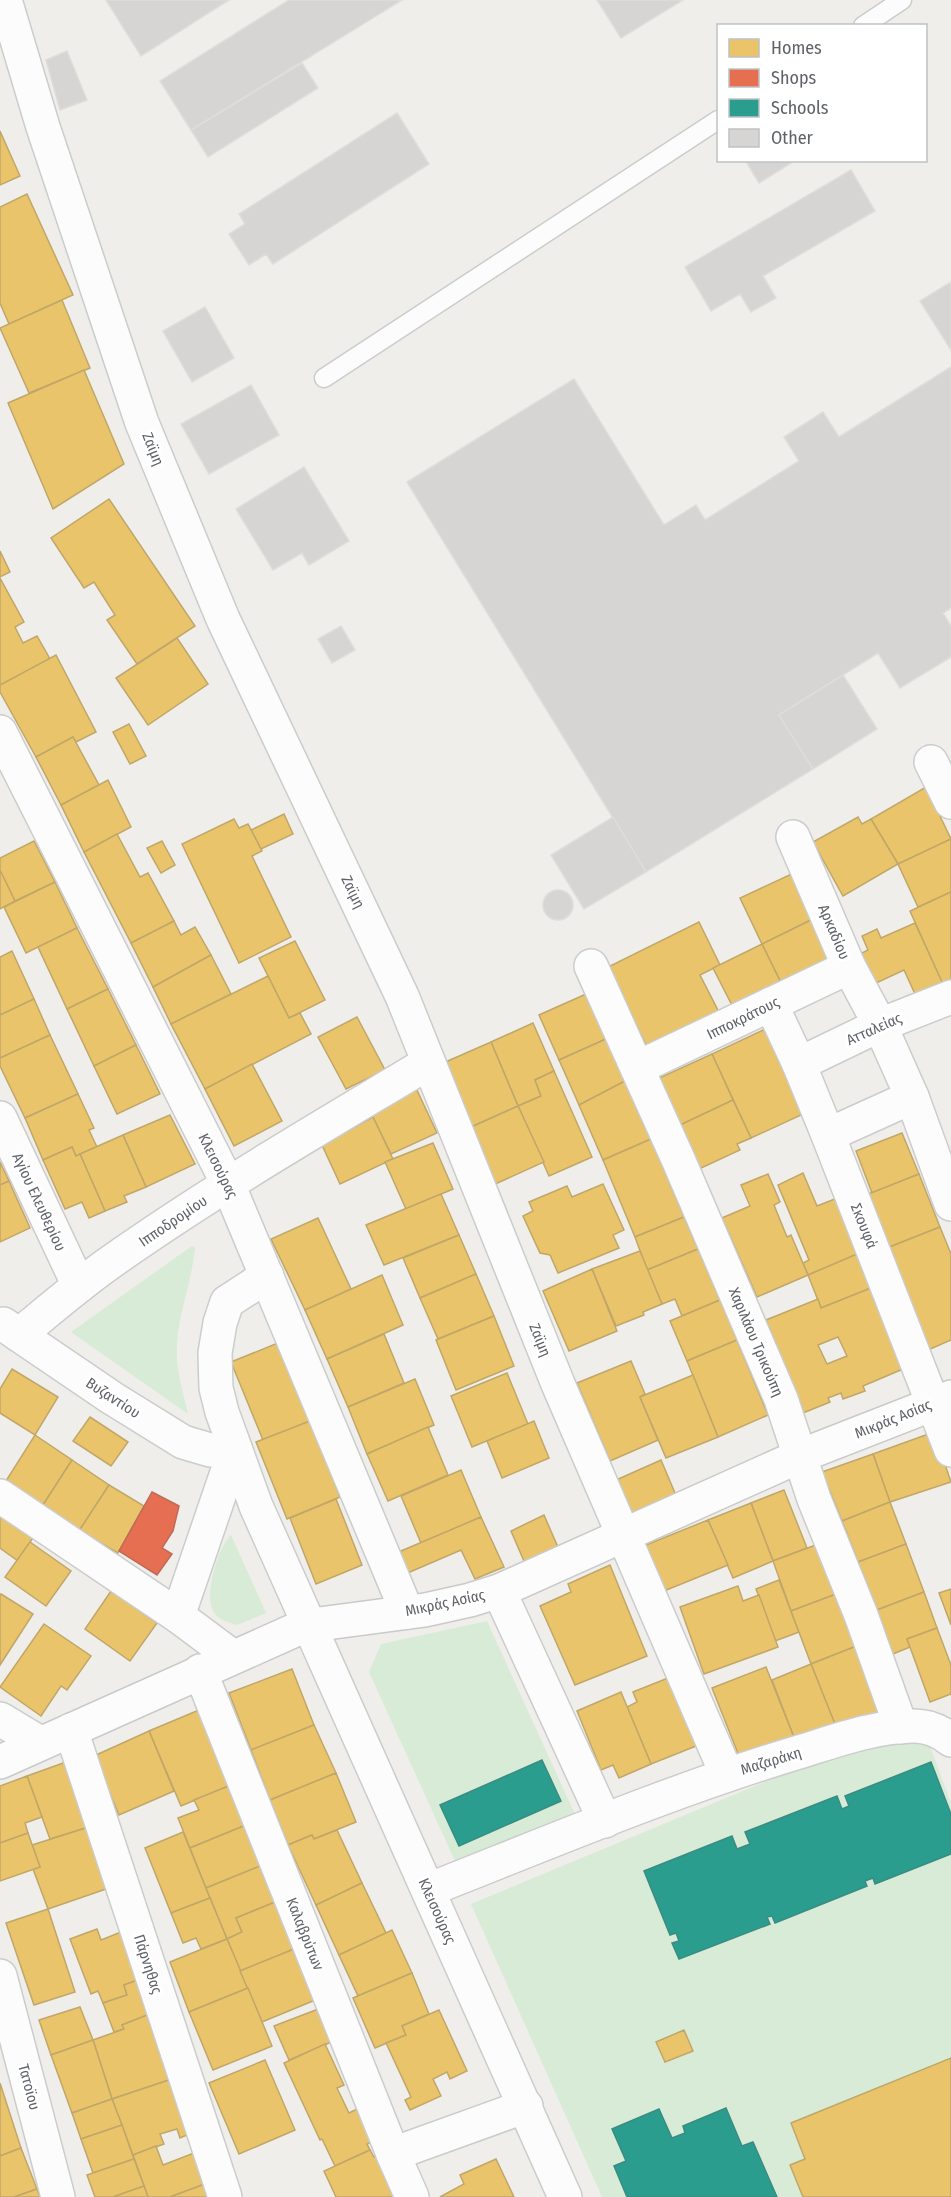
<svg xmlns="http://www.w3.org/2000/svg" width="951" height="2197" viewBox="0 0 951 2197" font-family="'Fira Sans Condensed',sans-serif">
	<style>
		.green { fill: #d8ebd6 }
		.homes { fill: #e9c46a; stroke: #c0a769; stroke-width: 1.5; fill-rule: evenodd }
		.shops { fill: #e76f51; stroke: #be6b58; stroke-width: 1.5 }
		.schools { fill: #2a9d8f; stroke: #3a8c83; stroke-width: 1.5 }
		.building { fill: #d6d5d3; stroke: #deddd9; stroke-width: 1.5 }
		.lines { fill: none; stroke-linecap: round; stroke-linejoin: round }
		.lane-casing { stroke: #cbcccc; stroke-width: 21 }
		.street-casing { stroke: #cbcccc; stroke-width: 36 }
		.secondary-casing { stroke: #cacacb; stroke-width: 36 }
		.lane { stroke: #fdfcfc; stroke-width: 18 }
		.street { stroke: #fdfcfc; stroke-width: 33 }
		.secondary { stroke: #fdfcfc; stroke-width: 33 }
		.labels { text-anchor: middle; stroke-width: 6; stroke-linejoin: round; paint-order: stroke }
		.street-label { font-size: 15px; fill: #5f6368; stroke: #fff }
	</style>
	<rect width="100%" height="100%" fill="#efeeea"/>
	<g class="green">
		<path d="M192,1246L195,1248C192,1280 179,1312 177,1344C175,1368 183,1391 188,1414L71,1332Z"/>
		<path d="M231,1535L266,1613L237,1625C228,1622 217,1620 213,1611C204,1594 218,1547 231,1535Z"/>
		<path d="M487,1621L578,1821L460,1872L369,1672L381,1644Z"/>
		<path d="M889,1738H927L951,1803V2197H602L471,1904L810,1763Z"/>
	</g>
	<g class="homes">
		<path d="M0,131L20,176L0,185Z"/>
		<path d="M27,194L73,295L9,324L0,303V207Z"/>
		<path d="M62,300L90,368L29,393L0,328Z"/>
		<path d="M84,370L124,464L53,509L8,403Z"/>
		<path d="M109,499L195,626L137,664L107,620L115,615L94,582L84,588L51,538Z"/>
		<path d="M0,551L10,572L0,577Z"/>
		<path d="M0,578L24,622L15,627L23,643L37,636L50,659L0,685Z"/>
		<path d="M177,638L208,684L148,725L116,678Z"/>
		<path d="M56,655L96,732L76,742L73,737L36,757L0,692V685Z"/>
		<path d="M129,724L146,756L130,764L113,732Z"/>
		<path d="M73,737L99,785L61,805L36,757Z"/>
		<path d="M108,780L131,827L84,852L61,805Z"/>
		<path d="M926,787L951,839L898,864L871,819Z"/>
		<path d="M284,814L293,834L261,849L251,830Z"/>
		<path d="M858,817L862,824L871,819L898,864L843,896L813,842Z"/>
		<path d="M234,819L239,828L248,824L262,851L252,856L291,937L239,963L182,844Z"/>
		<path d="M117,834L140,877L148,873L174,921L131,943L84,852Z"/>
		<path d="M951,839V892L918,907L898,864Z"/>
		<path d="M34,841L55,882L15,901L0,871V858Z"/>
		<path d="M162,841L175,865L161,873L147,848Z"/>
		<path d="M1,872L15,901L0,909V872Z"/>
		<path d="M796,872L817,917L762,944L740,898Z"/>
		<path d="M55,882L77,928L26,953L4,907Z"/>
		<path d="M951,892V984L944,987L910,911Z"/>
		<path d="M817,917L841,967L786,993L762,944Z"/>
		<path d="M174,921L181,935L195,927L211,955L153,987L131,943Z"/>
		<path d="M699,922L720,965L700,975L723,1020L651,1055L608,967Z"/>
		<path d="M915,923L942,982L915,994L904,970L874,984L860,954L868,950L862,936L877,929L881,938Z"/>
		<path d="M77,928L108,989L67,1009L38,947Z"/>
		<path d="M295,941L325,1000L289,1018L259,958Z"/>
		<path d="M762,944L786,993L738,1017L713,968Z"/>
		<path d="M12,951L34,999L0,1015V957Z"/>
		<path d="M211,955L231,994L171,1024L153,987Z"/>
		<path d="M268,976L289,1018L300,1013L311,1034L205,1089L171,1024Z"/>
		<path d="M108,989L136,1045L94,1066L67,1009Z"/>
		<path d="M586,994L606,1039L559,1060L539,1015Z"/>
		<path d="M34,999L50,1035L0,1058V1015Z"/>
		<path d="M357,1017L385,1070L346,1089L318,1037Z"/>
		<path d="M533,1023L554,1071L535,1080L541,1096L518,1106L491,1042Z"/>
		<path d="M774,1025L812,1110L751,1138L712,1054Z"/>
		<path d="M50,1035L78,1094L25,1118L0,1066V1058Z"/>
		<path d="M606,1039L625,1081L579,1105L559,1060Z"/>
		<path d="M491,1042L518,1106L469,1128L441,1064Z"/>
		<path d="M136,1045L160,1094L117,1114L94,1066Z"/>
		<path d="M712,1054L733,1100L678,1126L657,1079Z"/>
		<path d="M252,1064L282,1121L234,1146L205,1089Z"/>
		<path d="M554,1071L592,1157L549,1176L518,1106L541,1096L535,1080Z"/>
		<path d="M625,1081L651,1139L603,1160L579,1105Z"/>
		<path d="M416,1088L437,1133L391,1154L371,1113Z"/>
		<path d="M78,1094L94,1128L89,1130L97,1147L76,1156L72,1147L43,1160L25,1118Z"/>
		<path d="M733,1100L751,1138L737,1144L740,1150L699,1169L678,1126Z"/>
		<path d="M518,1106L544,1162L493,1185L469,1128Z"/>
		<path d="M170,1115L195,1164L146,1187L123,1135Z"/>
		<path d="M373,1117L393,1159L340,1184L322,1145Z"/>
		<path d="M902,1133L919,1174L872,1193L856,1151Z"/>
		<path d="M123,1135L146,1187L124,1196L127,1202L105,1211L80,1154Z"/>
		<path d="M651,1139L684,1217L635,1237L603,1160Z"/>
		<path d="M433,1143L453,1189L406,1209L385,1162Z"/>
		<path d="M72,1147L76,1156L80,1154L105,1211L89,1218L82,1202L65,1209L43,1160Z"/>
		<path d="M0,1162L9,1181L0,1185Z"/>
		<path d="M803,1173L817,1206L845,1195L869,1249L808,1275L803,1263L809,1260L778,1185Z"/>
		<path d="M768,1174L780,1202L774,1205L787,1237L791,1235L808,1275L757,1297L722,1218L750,1206L741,1185Z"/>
		<path d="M919,1174L940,1227L887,1248L866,1195Z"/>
		<path d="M9,1181L30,1228L0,1242V1185Z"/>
		<path d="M603,1184L624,1230L613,1235L619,1248L558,1273L550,1255L540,1253L523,1216L533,1211L529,1202L567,1186L572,1197Z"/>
		<path d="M441,1194L459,1235L384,1265L366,1225Z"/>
		<path d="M684,1217L698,1249L647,1270L635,1237Z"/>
		<path d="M318,1218L351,1289L305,1310L271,1239Z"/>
		<path d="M940,1227L951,1254V1340L928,1350L887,1248Z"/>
		<path d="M459,1235L476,1274L420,1298L403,1258Z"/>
		<path d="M698,1249L720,1300L682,1316L675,1299L662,1304L647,1270Z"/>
		<path d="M869,1249L871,1288L821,1308L808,1275Z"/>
		<path d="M640,1251L662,1304L643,1312L644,1315L616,1326L592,1269Z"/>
		<path d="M592,1269L617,1331L569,1351L543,1291Z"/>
		<path d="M476,1274L494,1316L438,1339L420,1298Z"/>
		<path d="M382,1275L403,1325L327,1359L305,1310Z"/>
		<path d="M871,1288L903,1369L863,1386L865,1391L843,1399L841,1393L828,1398L830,1402L803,1413L766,1320L818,1299L821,1308ZM838,1337L847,1356L827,1364L818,1345Z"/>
		<path d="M720,1300L737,1340L687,1361L670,1321Z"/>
		<path d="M494,1316L514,1366L456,1390L436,1340Z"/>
		<path d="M384,1334L404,1383L348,1407L327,1359Z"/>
		<path d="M737,1340L768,1415L718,1437L687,1361Z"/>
		<path d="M278,1343L310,1421L263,1440L231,1362Z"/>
		<path d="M631,1361L645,1394L640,1397L658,1440L610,1461L577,1383Z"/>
		<path d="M12,1369L58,1397L35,1435L0,1413V1389Z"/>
		<path d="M507,1373L528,1424L472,1447L451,1396Z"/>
		<path d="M693,1375L718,1437L666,1458L640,1397Z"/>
		<path d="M415,1379L434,1425L367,1454L348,1407Z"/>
		<path d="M90,1417L128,1442L111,1466L73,1441Z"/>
		<path d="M310,1421L340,1497L287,1519L256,1442Z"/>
		<path d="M534,1421L549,1458L502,1478L487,1441Z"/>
		<path d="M428,1427L448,1475L388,1501L367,1454Z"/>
		<path d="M934,1432L951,1482L890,1502L873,1454Z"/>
		<path d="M35,1435L72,1460L41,1508L4,1484Z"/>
		<path d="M873,1454L890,1502L842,1521L822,1472Z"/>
		<path d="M72,1460L109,1485L79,1531L41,1508Z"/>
		<path d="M661,1460L678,1500L631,1520L614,1481Z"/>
		<path d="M461,1470L481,1517L421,1543L401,1496Z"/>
		<path d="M109,1485L144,1506L118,1553L79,1531Z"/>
		<path d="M784,1490L807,1548L773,1561L751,1503Z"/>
		<path d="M336,1499L362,1565L316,1584L290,1518Z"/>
		<path d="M890,1502L906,1544L858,1562L842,1521Z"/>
		<path d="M751,1503L773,1561L733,1578L708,1520Z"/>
		<path d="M0,1509L36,1533L18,1561L0,1548Z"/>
		<path d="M544,1515L560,1552L527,1568L511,1531Z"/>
		<path d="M481,1517L504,1567L475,1579L461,1550L403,1575L394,1554Z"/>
		<path d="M708,1520L728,1565L664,1591L646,1545Z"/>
		<path d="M30,1542L71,1571L46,1606L5,1577Z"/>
		<path d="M821,1543L839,1593L791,1611L773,1561Z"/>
		<path d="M906,1544L924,1592L877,1610L858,1562Z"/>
		<path d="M610,1565L647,1656L575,1685L540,1606L571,1592L568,1584Z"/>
		<path d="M779,1580L799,1632L775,1641L756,1589Z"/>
		<path d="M738,1586L743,1601L759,1595L778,1647L704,1674L680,1607Z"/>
		<path d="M951,1589V1625L939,1593Z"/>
		<path d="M111,1591L157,1623L130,1661L85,1629Z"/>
		<path d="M924,1592L937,1628L907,1639L910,1647L893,1654L877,1610Z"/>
		<path d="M839,1593L859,1645L811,1664L791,1611Z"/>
		<path d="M1,1594L33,1614L0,1665V1596Z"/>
		<path d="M44,1624L91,1656L67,1690L61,1686L41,1716L0,1687Z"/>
		<path d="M937,1628L951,1665V1694L930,1702L907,1639Z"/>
		<path d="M859,1645L884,1712L837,1730L811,1664Z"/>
		<path d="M811,1664L835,1724L795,1740L772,1680Z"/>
		<path d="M766,1667L795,1740L741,1761L712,1688Z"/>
		<path d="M292,1669L314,1725L251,1750L229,1693Z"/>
		<path d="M673,1676L701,1744L651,1764L627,1707L637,1702L633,1692Z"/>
		<path d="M621,1692L651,1764L619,1778L613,1765L601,1770L577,1711Z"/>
		<path d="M199,1710L231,1785L181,1806L149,1731Z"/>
		<path d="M314,1725L336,1773L270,1800L251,1750Z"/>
		<path d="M149,1731L174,1791L119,1815L94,1756Z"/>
		<path d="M66,1762L89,1827L50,1839L27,1776Z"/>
		<path d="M336,1773L356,1822L314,1839L312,1835L288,1845L270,1800Z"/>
		<path d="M27,1776L42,1817L25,1823L28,1833L0,1843V1786Z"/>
		<path d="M231,1785L246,1825L190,1848L178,1818L199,1810L194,1800Z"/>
		<path d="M246,1825L263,1865L206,1888L190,1848Z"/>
		<path d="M89,1827L109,1888L48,1909L33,1869L40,1867L32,1845Z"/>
		<path d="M337,1830L362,1883L316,1905L288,1845L312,1835L314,1839Z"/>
		<path d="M183,1832L210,1898L171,1913L145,1848Z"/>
		<path d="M28,1833L40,1867L0,1881V1843Z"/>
		<path d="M265,1864L280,1900L236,1918L242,1932L227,1939L206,1888Z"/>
		<path d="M362,1883L386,1933L339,1955L316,1905Z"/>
		<path d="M210,1898L227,1939L201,1949L196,1938L183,1943L171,1913Z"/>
		<path d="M280,1900L299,1947L240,1971L227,1939L242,1932L236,1918Z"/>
		<path d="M48,1909L75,1992L34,2005L6,1923Z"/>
		<path d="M97,1929L101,1940L121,1932L138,1980L124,1985L127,1995L103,2003L98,1991L91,1994L70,1939Z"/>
		<path d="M392,1930L412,1973L358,1996L339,1955Z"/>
		<path d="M227,1939L248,1988L189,2012L170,1962Z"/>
		<path d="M299,1947L320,1998L262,2022L240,1971Z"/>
		<path d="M412,1973L429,2014L402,2026L406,2035L375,2048L353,1998Z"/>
		<path d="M138,1980L158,2011L122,2025L124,2029L114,2032L103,2003L127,1995L124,1985Z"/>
		<path d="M248,1988L272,2046L213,2070L189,2012Z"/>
		<path d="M80,2007L93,2040L51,2055L39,2020Z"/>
		<path d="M321,2008L336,2040L289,2060L274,2026Z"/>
		<path d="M439,2010L467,2071L450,2079L447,2072L433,2079L441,2096L410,2110L405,2100L411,2097L386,2043L406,2035L402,2026Z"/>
		<path d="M147,2015L169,2080L112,2099L93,2040L124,2029L122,2025Z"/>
		<path d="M684,2030L693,2051L665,2062L656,2042Z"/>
		<path d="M93,2040L112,2099L72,2113L51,2055Z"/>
		<path d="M325,2044L344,2085L337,2088L349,2113L361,2107L376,2140L367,2144L370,2150L335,2166L322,2139L320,2140L284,2063Z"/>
		<path d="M951,2058V2197H803L790,2165L805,2159L791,2123Z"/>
		<path d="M265,2060L295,2130L239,2154L209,2083Z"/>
		<path d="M169,2080L189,2134L180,2138L177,2129L160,2134L164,2144L133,2155L112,2099Z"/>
		<path d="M0,2083L21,2148L0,2156Z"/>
		<path d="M112,2099L122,2125L81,2139L72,2113Z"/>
		<path d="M122,2125L134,2159L93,2173L81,2139Z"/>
		<path d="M156,2146L163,2165L194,2153L205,2184L170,2197H148L133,2155Z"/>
		<path d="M21,2148L37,2189L14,2197H0V2156Z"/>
		<path d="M370,2150L374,2157L381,2153L398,2197H336L324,2171Z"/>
		<path d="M134,2159L144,2186L113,2197H95L87,2175Z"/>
		<path d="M496,2159L514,2197H440L464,2184L460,2175Z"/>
		<path d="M205,2184L209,2197H170Z"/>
		<path d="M144,2186L148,2197H113Z"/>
		<path d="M37,2189L40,2197H14Z"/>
	</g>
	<path class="shops" d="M152,1492L179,1506L173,1531L162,1548L172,1554L157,1575L119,1551Z"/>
	<g class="schools">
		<path d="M542,1760L561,1801L459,1846L440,1805Z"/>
		<path d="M931,1762L951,1814V1854L875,1884L873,1878L865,1881L867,1886L775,1923L772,1916L767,1917L770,1924L679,1959L672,1943L679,1941L676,1933L670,1935L644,1871L732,1836L737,1849L750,1844L745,1832L837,1796L842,1809L849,1806L845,1796Z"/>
		<path d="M726,2108L742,2146L753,2142L777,2197H627L614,2166L626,2161L612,2129L659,2109L672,2138L685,2133L683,2126Z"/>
	</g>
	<g class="building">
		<path d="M106,0H229L141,56Z"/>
		<path d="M289,0H402L191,130L160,81Z"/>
		<path d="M597,0H683L621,38Z"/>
		<path d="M67,51L87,100L60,110L46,60Z"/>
		<path d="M302,63L318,88L208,157L191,130Z"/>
		<path d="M397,113L429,164L273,264L266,254L249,265L229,234L245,224L239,214Z"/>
		<path d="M745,160H796L759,183Z"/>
		<path d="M851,170L875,211L763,276L776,298L751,312L740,294L711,311L685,267Z"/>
		<path d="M951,282V350L920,301Z"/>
		<path d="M205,307L234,358L192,382L163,331Z"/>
		<path d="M951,367V608L943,613L951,626V657L900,688L878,653L779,715L813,769L646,872L407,482L574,379L664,525L696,505L705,520L799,461L784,437L823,412L839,437Z"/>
		<path d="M251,385L279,435L209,474L181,424Z"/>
		<path d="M304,467L349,541L309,565L302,553L273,570L236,509Z"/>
		<path d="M341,626L355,650L332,663L318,639Z"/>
		<path d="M843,675L877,729L813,769L779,715Z"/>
		<path d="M613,817L646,872L584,909L551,855Z"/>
		<circle cx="558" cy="905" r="15"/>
	</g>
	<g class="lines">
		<g class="lane-casing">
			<g id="lane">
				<path d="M863,26L902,0"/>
				<path d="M324,378L718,120"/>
			</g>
		</g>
		<g class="street-casing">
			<g id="street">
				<path d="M5,0L43,127L142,423L223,619L402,996L558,1384L727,1775"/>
				<path d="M0,732L228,1184L407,1612"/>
				<path d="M931,762L951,802"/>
				<path d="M793,837L849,967L880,1025L912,1097L828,1135"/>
				<path d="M591,966L678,1159L781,1399L814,1499L861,1615L901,1727"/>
				<path d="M771,1004L799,1064L828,1135L951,1450"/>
				<path d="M799,1064L880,1025L951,997"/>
				<path d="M637,1068L849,967"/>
				<path d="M912,1097L951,1204"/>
				<path d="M0,1118L79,1286"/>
				<path d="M267,1276L227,1302L220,1323L215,1353L216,1388L222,1412L256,1506L565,2197"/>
				<path d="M3,1324L112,1398L183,1442L210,1450L235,1449"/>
				<path d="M19,1335C48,1311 77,1286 108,1264C211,1191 320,1128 428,1063"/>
				<path d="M0,1496L178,1616L233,1657"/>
				<path d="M499,1591L605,1821"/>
				<path d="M178,1616L235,1449"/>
				<path d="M200,1671L393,2154L412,2197"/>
				<path d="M0,1719L40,1743"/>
				<path d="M71,1730L225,2197"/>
				<path d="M428,1890C550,1842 673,1790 799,1752C835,1741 875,1726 914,1726C928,1726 940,1731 951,1740"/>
				<path d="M0,1976L58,2197"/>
				<path d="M393,2154L526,2106"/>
			</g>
		</g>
		<g class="secondary-casing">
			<path id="secondary" d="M0,1762L304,1626L425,1610L470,1600L499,1591L800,1456L951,1397"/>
		</g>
		<use href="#lane" class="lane"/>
		<use href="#street" class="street"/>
		<use href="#secondary" class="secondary"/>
	</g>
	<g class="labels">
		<g class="street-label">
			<text transform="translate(153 449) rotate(68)" y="5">Ζαϊμη</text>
			<text transform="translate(353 892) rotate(64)" y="5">Ζαϊμη</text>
			<text transform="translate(834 932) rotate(67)" y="5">Αρκαδίου</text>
			<text transform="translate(743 1018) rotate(-26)" y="5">Ιπποκράτους</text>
			<text transform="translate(874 1029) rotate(-24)" y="5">Ατταλείας</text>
			<text transform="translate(218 1166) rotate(64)" y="5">Κλεισούρας</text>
			<text transform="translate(39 1202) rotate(65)" y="5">Αγίου Ελευθερίου</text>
			<text transform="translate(173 1221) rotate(-34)" y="5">Ιπποδρομίου</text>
			<text transform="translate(864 1226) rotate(68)" y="5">Σκουφά</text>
			<text transform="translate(540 1340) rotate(68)" y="5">Ζαϊμη</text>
			<text transform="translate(756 1342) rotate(67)" y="5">Χαριλάου Τρικούπη</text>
			<text transform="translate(113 1398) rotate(33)" y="5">Βυζαντίου</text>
			<text transform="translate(893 1419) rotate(-22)" y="5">Μικράς Ασίας</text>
			<text transform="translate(445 1603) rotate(-12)" y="5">Μικράς Ασίας</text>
			<text transform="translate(771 1761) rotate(-17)" y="5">Μαζαράκη</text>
			<text transform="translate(437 1911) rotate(66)" y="5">Κλεισούρας</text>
			<text transform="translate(305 1934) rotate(68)" y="5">Καλαβρύτων</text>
			<text transform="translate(148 1964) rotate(72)" y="5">Πάρνηθας</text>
			<text transform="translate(29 2087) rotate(75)" y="5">Τατοϊου</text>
		</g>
	</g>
	<rect x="717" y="24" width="210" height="138" fill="#ffffff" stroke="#bfc1c3" stroke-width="1.5"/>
	<rect x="729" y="39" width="30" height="18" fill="#e9c46a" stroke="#bfc1c3" stroke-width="1.5"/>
	<text x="771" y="54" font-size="18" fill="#5f6368">Homes</text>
	<rect x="729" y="69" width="30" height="18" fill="#e76f51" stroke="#bfc1c3" stroke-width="1.5"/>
	<text x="771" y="84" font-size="18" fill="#5f6368">Shops</text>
	<rect x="729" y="99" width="30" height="18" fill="#2a9d8f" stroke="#bfc1c3" stroke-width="1.5"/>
	<text x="771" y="114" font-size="18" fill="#5f6368">Schools</text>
	<rect x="729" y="129" width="30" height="18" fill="#d6d5d3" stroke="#bfc1c3" stroke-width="1.5"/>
	<text x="771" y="144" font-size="18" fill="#5f6368">Other</text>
</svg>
